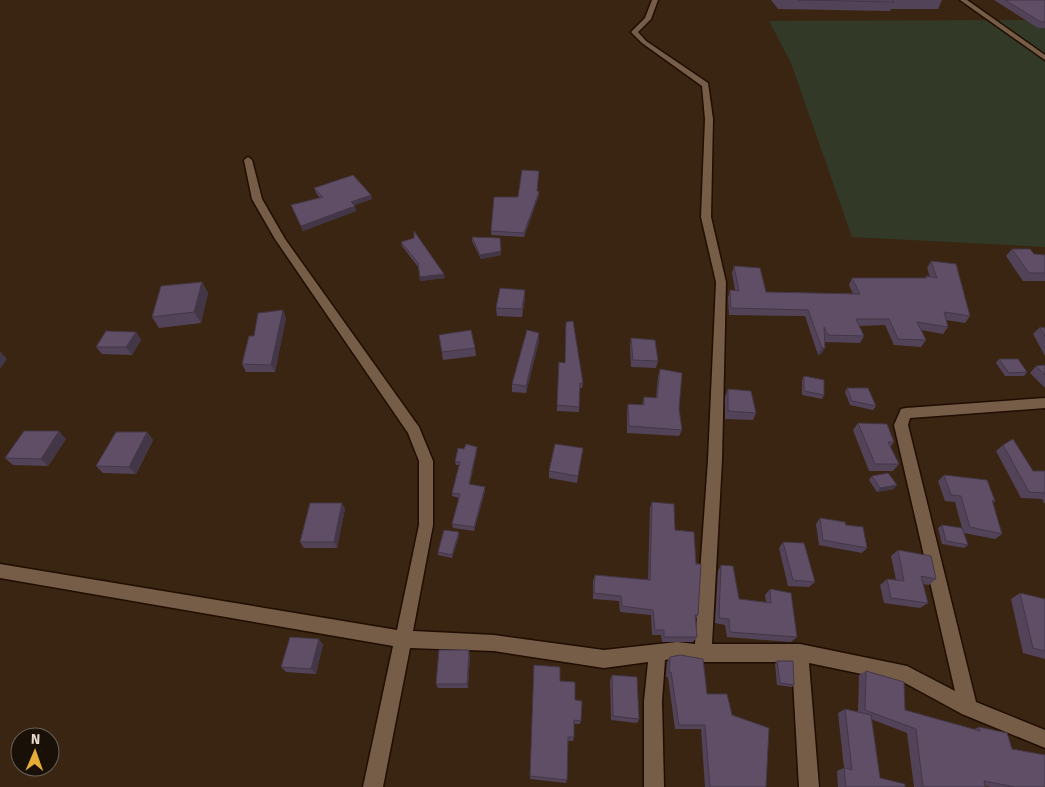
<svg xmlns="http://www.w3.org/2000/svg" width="1045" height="787" viewBox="0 0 1045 787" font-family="'Fira Sans',sans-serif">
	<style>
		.green { fill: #323a27 }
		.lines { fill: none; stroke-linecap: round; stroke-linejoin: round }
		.minor-casing { stroke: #200d00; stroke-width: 3 }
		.minor { fill: #755d48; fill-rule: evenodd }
		.wall { fill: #534358 }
		.shaded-wall { fill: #433747 }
		.building { fill: #604e66; stroke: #433747 }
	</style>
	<rect width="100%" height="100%" fill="#392511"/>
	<path class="green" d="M1045,20V247L852,237L791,63L769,21Z"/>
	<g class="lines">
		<g class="minor-casing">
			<g id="minor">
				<path d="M652,0H658L651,19L638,32L646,41L708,83L713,119L711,217L726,282L722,460L712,644H800L907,666L955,691L894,425L901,409L906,408L1045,398V408L910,418L908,425L976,702L1045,730V748L962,714L905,683L809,663L819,787H799L792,662H703L677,658L665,660L662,701L664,787H644V701L648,662L604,668L494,651L410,648L383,787H363L393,646L0,578V564L397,630L419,525V461L408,433L275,239L252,199L244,160L248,157L252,160L262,199L285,239L419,427L433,461V525L413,631L494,635L604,650L677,642L695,644L708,460L716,282L701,217L705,119L702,86L642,43L631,32L645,18Z"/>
				<path d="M960,0H967L1045,55V60Z"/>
			</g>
		</g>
		<use href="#minor" class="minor"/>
	</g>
	<g class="wall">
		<path d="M771,0H942L938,9H891L890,11L778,9Z"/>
		<path d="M994,0H1045V28H1038Z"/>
		<path d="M314,188L371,195L372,199L354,205L356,211L303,231L291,205L320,198L316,193Z"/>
		<path d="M537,191L539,192V195L524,237L491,235V231L518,197Z"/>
		<path d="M472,237L501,255L481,259L472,241Z"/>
		<path d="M414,238L445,278L420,281L418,267L402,246L401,242Z"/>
		<path d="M1012,249L1034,254L1045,255V281H1023L1006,256Z"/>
		<path d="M931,261L970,316L965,323L946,320L948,327L943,334L921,330L926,340L921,347L894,345L885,325L859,326L864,336L860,343L825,342V348L821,354L818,355L805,316L729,315L728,297L730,290H735L732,273L734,266L766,292L853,294L849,285L852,278H925L926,276L930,277L927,268Z"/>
		<path d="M202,282L208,293L201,323L159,328L152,317Z"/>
		<path d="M525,298L522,317L497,316L496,308Z"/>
		<path d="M286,318L275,372H246L242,364L254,336Z"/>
		<path d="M1040,327L1045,328V356L1033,334Z"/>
		<path d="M136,332L141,340L132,355L102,354L96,347Z"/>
		<path d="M439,335L475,348L476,356L443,360Z"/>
		<path d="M631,338L658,361L656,368L631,367L630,346Z"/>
		<path d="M539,341L526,393L512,392V384Z"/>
		<path d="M999,359L1027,372L1024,376H1005L996,363Z"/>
		<path d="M559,362L583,383L582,388H580L579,412L557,411Z"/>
		<path d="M1045,365V387H1044L1030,373L1036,366Z"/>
		<path d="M660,369L679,409L682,430L679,436L627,433V411L628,404L642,405L644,397L656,398L658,376Z"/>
		<path d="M804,376L824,395L822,399L802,395V380Z"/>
		<path d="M847,388L876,406L873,410L850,405L845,392Z"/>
		<path d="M728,389L756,413L753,420L725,419V397Z"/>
		<path d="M858,423L894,442L890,447L899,464L893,471H869L853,430Z"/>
		<path d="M147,432L153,440L136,474L103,473L96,466Z"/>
		<path d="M66,439L48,466L13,465L5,458Z"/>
		<path d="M1003,445L1033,471H1045V503H1044L1042,499L1021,498L996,451Z"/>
		<path d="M477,447V450L470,484L485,491L474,531L453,528L452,524L459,498L452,496V493L460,465H456L455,462L464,449Z"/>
		<path d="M583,448L577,483L549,478V471Z"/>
		<path d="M944,475L995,501L993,503L1002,534L995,539L964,533L968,545L964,548L942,544L938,528L942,525L962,528L955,502L945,501L938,481Z"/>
		<path d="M872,476L894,489L877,492L869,480Z"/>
		<path d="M652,502L675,530L698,615L696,619L697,637L693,642H662L661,635H652L651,615L620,612L619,601L593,599V581L595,575L648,580L650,508Z"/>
		<path d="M342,503L345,509L337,548H304L300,542Z"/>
		<path d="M820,518L846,525L867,548L862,553L819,545L816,524Z"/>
		<path d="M459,532V536L452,558L438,555V552Z"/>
		<path d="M783,542L815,582L809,587L788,586L779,548Z"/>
		<path d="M898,550L936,579L929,585L923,584L928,603L920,608L884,603L880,585L887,579L896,580L891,556Z"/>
		<path d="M721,565L739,599L766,602L765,595L770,589L797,637L791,642L727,637L725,625L715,623L718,571Z"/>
		<path d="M1020,593L1045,599V659L1023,653L1011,599Z"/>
		<path d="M323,644L316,674L286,672L281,667Z"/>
		<path d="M470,655L468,688H438L436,684Z"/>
		<path d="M670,657L707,694L732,715L766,787H705L701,729H675L668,677H666L667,662Z"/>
		<path d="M777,661L794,685L792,687L777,685L775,664Z"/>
		<path d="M534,665L560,681L575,700L581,721L580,724H574V737L573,741H568L567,780L566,783L530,779Z"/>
		<path d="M866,671L905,710L974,729L979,727L1012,749L1045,787H991L985,786V787H914L907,733L871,719L880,778L905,787H838L837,771L844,768L838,713L845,709L858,712L859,675Z"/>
		<path d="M612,675L639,719L637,723L611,720L610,680Z"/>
	</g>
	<g class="shaded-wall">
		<path d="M539,192V195L524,237V233Z"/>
		<path d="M371,195L372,199L352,206L351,202Z"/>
		<path d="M355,206L356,211L303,231L301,226Z"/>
		<path d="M501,251V255L481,259L480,255Z"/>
		<path d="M444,274L445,278L420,281V277Z"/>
		<path d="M202,282L208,293L201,323L194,312Z"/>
		<path d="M525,290V298L522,317V309Z"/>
		<path d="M283,310L286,318L275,372L271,365Z"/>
		<path d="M136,332L141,340L132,355L126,347Z"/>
		<path d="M539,333V341L526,393V386Z"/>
		<path d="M822,348H825L821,354L818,355Z"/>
		<path d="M0,351L7,359L0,369Z"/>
		<path d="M59,431L66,439L48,466L41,459Z"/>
		<path d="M147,432L153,440L136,474L129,467Z"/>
		<path d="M477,447V450L469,488V484Z"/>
		<path d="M897,485L894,489L877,492L880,488Z"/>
		<path d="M485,487V491L474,531V527Z"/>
		<path d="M342,503L345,509L337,548L334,542Z"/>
		<path d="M459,532V536L452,558V555Z"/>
		<path d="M319,639L323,644L316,674L311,669Z"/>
		<path d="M469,650L470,655L468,688L467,684Z"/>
	</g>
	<g class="building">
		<path d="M798,0H892L894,2Z"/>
		<path d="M1005,0H1045V22H1041Z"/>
		<path d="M522,170L539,171L537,191L539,192L524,233L491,231L494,197H518Z"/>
		<path d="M353,175L371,195L351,202L355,206L301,226L291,205L323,197L314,188Z"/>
		<path d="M414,231L444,274L420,277L418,263L401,242L414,238Z"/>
		<path d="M472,237L500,238L501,251L480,255Z"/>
		<path d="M1012,249H1030L1034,254L1045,255V273H1029Z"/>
		<path d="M931,261L956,264L970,316L944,312L948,327L917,322L926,340L898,339L889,319H856L864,336L828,335L824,327L825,348H822L808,310L731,308L730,290L739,291L734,266L760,268L766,292L860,294L852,278H927L926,276L937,278Z"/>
		<path d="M202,282L194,312L152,317L161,286Z"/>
		<path d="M500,288L525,290L522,309L496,308Z"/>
		<path d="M283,310L271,365L242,364L249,336H254L258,313Z"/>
		<path d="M573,321L583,383H580L579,407L557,405L559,362L565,363L566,322Z"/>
		<path d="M1040,327L1045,328V337Z"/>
		<path d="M471,330L475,348L442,352L439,335Z"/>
		<path d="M527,330L539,333L526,386L512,384Z"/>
		<path d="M106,331L136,332L126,347H96Z"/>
		<path d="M631,338L655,340L658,361L633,360Z"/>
		<path d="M999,359H1018L1027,372L1009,373Z"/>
		<path d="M1045,365V375L1036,366Z"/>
		<path d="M660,369L682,373L679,409L682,430L629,426L628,404L644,405V397L657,398Z"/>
		<path d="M804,376L824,380V395L804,391Z"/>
		<path d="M847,388H868L876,406L852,401Z"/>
		<path d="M728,389L751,391L756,413L728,411Z"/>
		<path d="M858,423L887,424L894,442H888L899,464H875Z"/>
		<path d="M24,431H59L41,459L5,458Z"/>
		<path d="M116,432H147L129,467L96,466Z"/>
		<path d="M1013,439L1033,471H1045V493L1029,492L1003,445Z"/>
		<path d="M466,444L477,447L469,484L485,487L474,527L452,524L460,494L452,493L460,462H455L458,448L464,449Z"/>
		<path d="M555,444L583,448L578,476L549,471Z"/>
		<path d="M888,473L897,485L880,488L872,476Z"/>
		<path d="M944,475L987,480L995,501L992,500L1002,534L970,527L961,496L951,495Z"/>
		<path d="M652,502L674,504L675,530L694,532L696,564H701L698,615H695L697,637H664V630H655L653,610L622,606L621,596L594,593L595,575L650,580Z"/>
		<path d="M310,503H342L334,542H300Z"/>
		<path d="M820,518L845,522L846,525L863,527L867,548L823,540Z"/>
		<path d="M942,525L962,528L968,545L946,541Z"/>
		<path d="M444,530L459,532L452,555L438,552Z"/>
		<path d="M783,542L804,543L815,582L793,580Z"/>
		<path d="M898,550L931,556L936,579L921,576L928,603L891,598L887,579L904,581Z"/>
		<path d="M721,565L733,566L739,599L771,603L770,589L791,593L797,637L730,632L729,619L719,618Z"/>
		<path d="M1020,593L1045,599V651L1033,648Z"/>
		<path d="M290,637L319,639L311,669L281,667Z"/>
		<path d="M439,650H469L467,684H436Z"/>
		<path d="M680,655L703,659L707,694H727L732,715L769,728L766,787H710L705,725H679L671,672H669L670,657Z"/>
		<path d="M777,661H793L794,685L780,683Z"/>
		<path d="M534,665L560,667V681L575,682V700L582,701L581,721L574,720V737H568L567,780L530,776Z"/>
		<path d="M866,671L904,682L905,710L980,731L979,727L1007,733L1012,749L1045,755V787H1015L984,781L985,787H923L916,729L865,710Z"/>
		<path d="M612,675L637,677L639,719L613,716Z"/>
		<path d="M845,709L871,715L880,778L905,784V787H846L844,768L852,770Z"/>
	</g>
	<g transform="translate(35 752) rotate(2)"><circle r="24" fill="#191008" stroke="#6b6157"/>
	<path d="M0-4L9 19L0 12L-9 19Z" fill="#e6ac36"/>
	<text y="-8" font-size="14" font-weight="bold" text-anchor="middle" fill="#e7dace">N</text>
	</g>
</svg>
